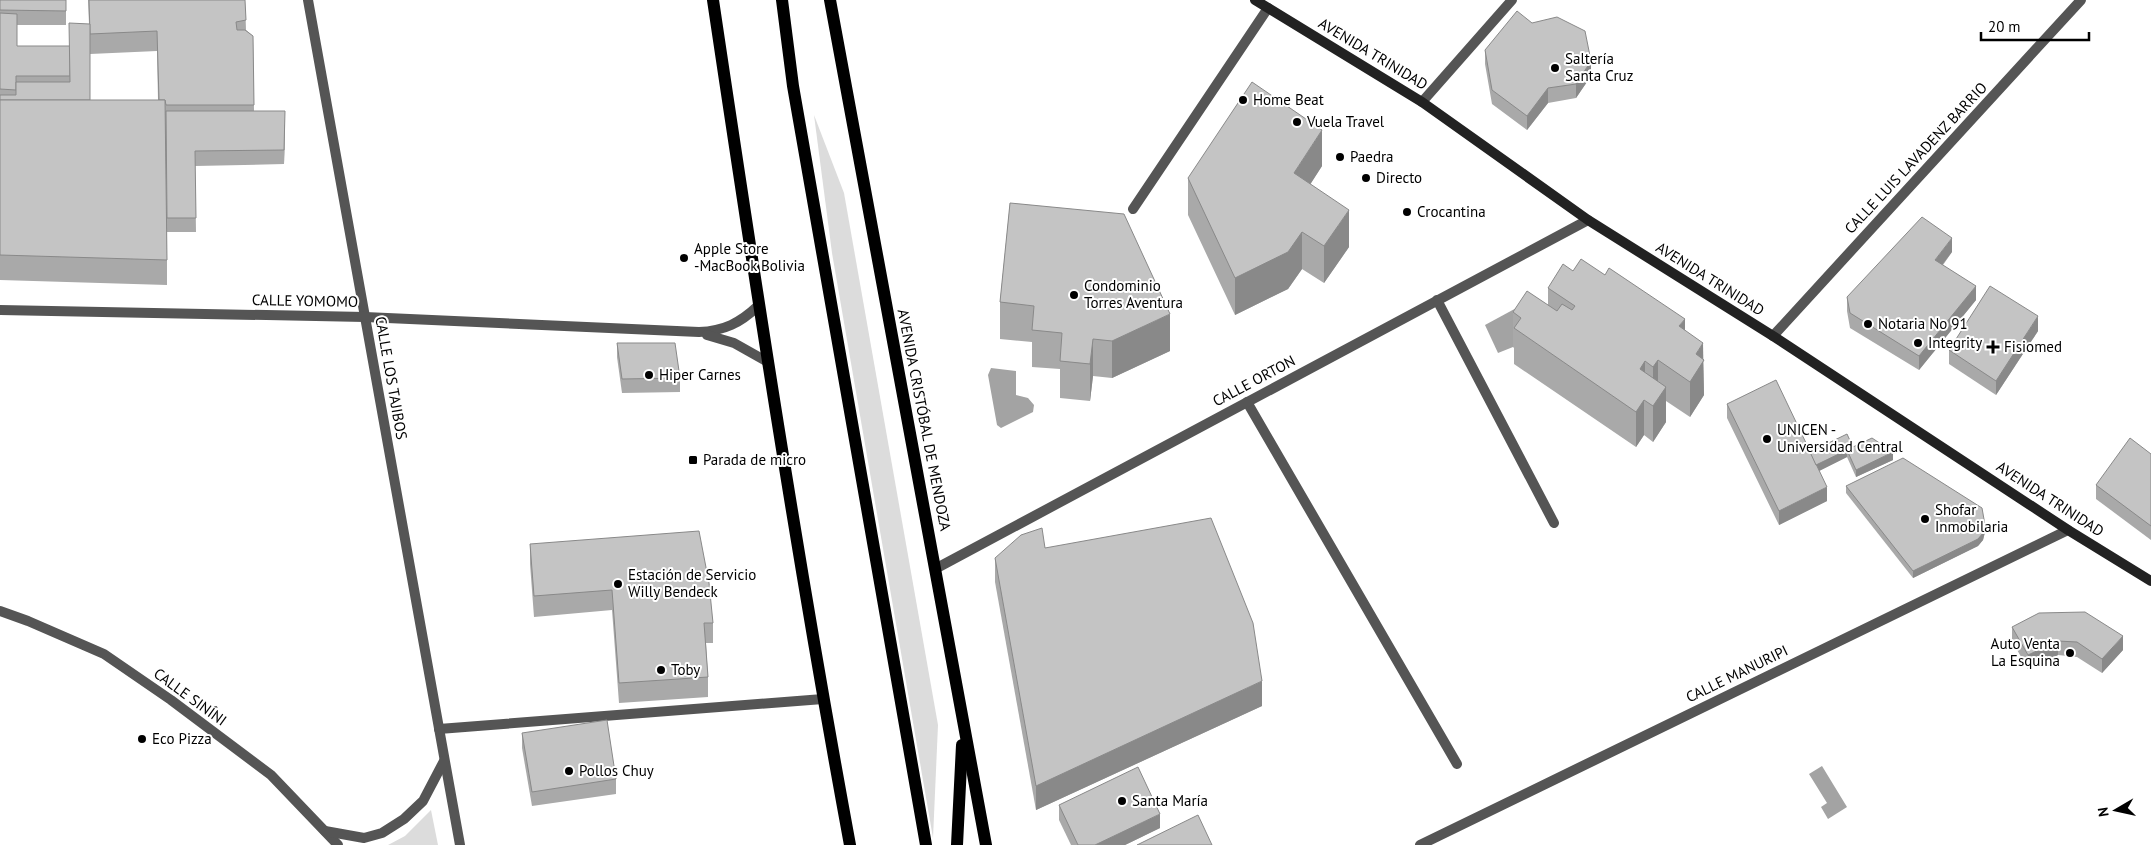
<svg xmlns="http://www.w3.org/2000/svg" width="2151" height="845" viewBox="0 0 2151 845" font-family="'PT Sans',sans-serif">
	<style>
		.green { fill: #dcdcdc }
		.water { fill: #a3a3a3 }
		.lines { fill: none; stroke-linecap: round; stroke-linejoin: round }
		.service { stroke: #555; stroke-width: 10 }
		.minor { stroke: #555; stroke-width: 10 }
		.secondary { stroke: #222; stroke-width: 10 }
		.primary { stroke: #000; stroke-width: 12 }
		.wall { fill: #a9a9a9; fill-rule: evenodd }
		.shaded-wall { fill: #898989 }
		.building { fill: #c4c4c4; stroke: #898989 }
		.poi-dot { fill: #000; stroke: #fff; stroke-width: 2 }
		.labels { text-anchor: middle; stroke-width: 4; stroke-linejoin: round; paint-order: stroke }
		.street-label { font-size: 15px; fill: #000; stroke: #fff }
		.poi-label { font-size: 15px; fill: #000; stroke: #fff; text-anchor: start }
	</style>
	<rect width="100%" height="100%" fill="#fff"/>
	<g class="green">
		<path d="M814,115L844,193L938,725L933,838L832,253Z"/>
		<path d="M431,810L438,845H388L405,836Z"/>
	</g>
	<g class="water">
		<path d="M1535,298L1527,326L1513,347L1498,353L1485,325Z"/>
		<path d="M991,368L1016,371V395L1028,398L1034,405L1033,412L1001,428L997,425L988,375Z"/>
		<path d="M1822,766L1847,807L1828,819L1821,807L1827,803L1809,774Z"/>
	</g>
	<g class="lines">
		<g class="service">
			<path d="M1133,209L1268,8"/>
			<path d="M1247,402L1457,764"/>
			<path d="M439,729L823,699"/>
		</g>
		<g class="minor">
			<path d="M308,0L460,845"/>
			<path d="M1422,102L1512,0"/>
			<path d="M1437,300L1554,523"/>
			<path d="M0,310L365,317L699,332C724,331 740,323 758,306"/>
			<path d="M707,335L734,343L766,361"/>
			<path d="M1773,336L2081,0"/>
			<path d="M935,569L1588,220"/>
			<path d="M0,611L28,621L104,654L171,700L271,775L338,845"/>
			<path d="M325,831L364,838L382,833L404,819L423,801L444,761"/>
			<path d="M1420,845L2068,530"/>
		</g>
		<path class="secondary" d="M1255,0L1422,102L1588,220L1773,336L2068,530L2151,581"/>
		<g class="primary">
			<path d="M713,0C755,282 798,564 850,845"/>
			<path d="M782,0L793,86L926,845"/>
			<path d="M830,0L986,845"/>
			<path d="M957,845L962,745"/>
		</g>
	</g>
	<g class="wall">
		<path d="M0,0H66V25H17V46H69L89,24L88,0H245L246,30L253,36L254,111L285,125L284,164L195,166L196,232H167V285L0,280ZM157,51L158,100H90V54Z"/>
		<path d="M1485,50L1591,76L1576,98L1548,103L1527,130L1492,104L1485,64Z"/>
		<path d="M1322,166L1310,184L1349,247L1324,283L1302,269L1288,289L1235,315L1188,215V178Z"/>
		<path d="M1010,203L1170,351L1112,378L1093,376L1090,401L1060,398V369L1032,367V342L1000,339V302Z"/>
		<path d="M1952,252L1943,265L1976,300L1919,370L1850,328L1847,311V297Z"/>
		<path d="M1573,271L1685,330L1703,359L1704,395L1690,417L1666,401V422L1653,442L1644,435L1636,447L1514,364V348L1513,347V312L1548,305V288Z"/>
		<path d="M2038,331L1996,395L1949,364V350Z"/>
		<path d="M617,343L680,378V392L622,393L617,357Z"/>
		<path d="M1727,404L1810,452L1853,447L1893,460L1856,477L1847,457L1819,471L1827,501L1779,525L1727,418Z"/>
		<path d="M2151,454V540L2096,499V485Z"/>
		<path d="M1846,486L1985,532L1983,540L1978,546L1913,578L1846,493Z"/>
		<path d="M530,544L713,623V643H706L708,677V697L619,703L612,610L534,617L530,564Z"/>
		<path d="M1045,548L1262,706L1036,810L995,582V558Z"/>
		<path d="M2012,627L2123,650L2102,673L2077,657L2058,655L2028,669L2012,641Z"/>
		<path d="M522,733L616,779V794L532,806L522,748Z"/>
		<path d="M1059,805L1160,828L1125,845H1071L1059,820Z"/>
	</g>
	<g class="shaded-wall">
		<path d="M1591,61V76L1576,98V84Z"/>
		<path d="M1548,88V103L1527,130V116Z"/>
		<path d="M285,111V125L284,164V150Z"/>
		<path d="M1322,130V166L1294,210V173Z"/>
		<path d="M1349,210V247L1324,283V246Z"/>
		<path d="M1302,232V269L1288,289L1235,315V278Z"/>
		<path d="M1952,238V252L1935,274V260Z"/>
		<path d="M1976,286V300L1919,370V356Z"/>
		<path d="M1170,314V351L1112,378V341Z"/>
		<path d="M2038,316V331L1996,395V381Z"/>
		<path d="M1685,319V354L1679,326Z"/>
		<path d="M1093,339V376L1090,401V364Z"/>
		<path d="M1703,343L1704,395L1690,417V382L1696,354Z"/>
		<path d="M1658,360V395L1653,402V367Z"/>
		<path d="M1645,361V396L1640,369Z"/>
		<path d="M1666,387V422L1653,442V406Z"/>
		<path d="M1644,400V435L1636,447V412Z"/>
		<path d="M1847,450V457L1813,474V466Z"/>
		<path d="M1893,452V460L1856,477V470Z"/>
		<path d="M1827,487V501L1779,525V511Z"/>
		<path d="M1985,525V532L1983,540L1978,546L1913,578V571Z"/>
		<path d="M2123,636V650L2102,673V659Z"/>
		<path d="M2058,641V655L2028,669V655Z"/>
		<path d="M1262,681V706L1036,810V786Z"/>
		<path d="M1160,814V828L1125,845H1095Z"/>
	</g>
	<g class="building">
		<path d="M0,0H66V11L0,10Z"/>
		<path d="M89,0H245L246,20L236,22L237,30H245L253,36L254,105H166L165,100H159L157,31L90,34Z"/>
		<path d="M1517,11L1532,23L1557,17L1585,31L1591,61L1576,84L1548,88L1527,116L1492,90L1485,50Z"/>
		<path d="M0,13L17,14V46H70V76H16V90L0,89Z"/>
		<path d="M69,23L90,24V100H0V95H16V82H70Z"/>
		<path d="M1252,82L1322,130L1294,173L1349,210L1324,246L1302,232L1288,252L1235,278L1188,178Z"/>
		<path d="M0,100H165L167,260L0,255Z"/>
		<path d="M166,111H285L284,150L195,151L196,218H167Z"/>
		<path d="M1010,203L1124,214L1170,314L1112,341L1093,339L1090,364L1060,361L1062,333L1032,330L1034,306L1000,302Z"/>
		<path d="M1922,217L1952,238L1935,260L1976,286L1919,356L1850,313L1847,297Z"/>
		<path d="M1581,259L1605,275L1609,268L1685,319L1679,326L1703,343L1696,354L1704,360L1690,382L1658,360L1653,367L1645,361L1640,369L1666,387L1653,406L1644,400L1636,412L1514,328L1521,318L1513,312L1527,291L1557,311L1562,304L1572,310L1575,306L1548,288L1563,264L1573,271Z"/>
		<path d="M1990,286L2038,316L1996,381L1949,350Z"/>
		<path d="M617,343H675L680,378L622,379Z"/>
		<path d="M1776,380L1827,487L1779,511L1727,404Z"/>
		<path d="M1847,434L1853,447L1872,438L1893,452L1856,470L1847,450L1816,465L1810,452Z"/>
		<path d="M2130,438L2151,454V526L2096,485Z"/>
		<path d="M1903,458L1982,508L1985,525L1983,533L1978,539L1913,571L1846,486Z"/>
		<path d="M1211,518L1253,623L1262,681L1036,786L995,558L1021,535L1042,528L1045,548Z"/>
		<path d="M699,531L709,583L713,623H704L708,677L619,683L612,590L534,596L530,544Z"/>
		<path d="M2085,612L2123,636L2102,659L2077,642L2058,641L2028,655L2012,627L2039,613Z"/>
		<path d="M607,720L616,779L532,792L522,733Z"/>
		<path d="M1138,767L1160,814L1095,845H1078L1059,805Z"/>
		<path d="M1198,815L1212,845H1137Z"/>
	</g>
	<g class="poi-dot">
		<circle cx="1555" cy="68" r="5"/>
		<circle cx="1243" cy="100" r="5"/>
		<circle cx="1297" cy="122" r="5"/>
		<circle cx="1340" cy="157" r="5"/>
		<circle cx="1366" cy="178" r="5"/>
		<circle cx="1407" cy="212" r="5"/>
		<circle cx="684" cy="258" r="5"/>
		<circle cx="1074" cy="295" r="5"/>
		<circle cx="1868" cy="324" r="5"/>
		<circle cx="1918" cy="343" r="5"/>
		<path d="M1990.5 339.5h5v5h5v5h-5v5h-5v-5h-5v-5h5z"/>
		<circle cx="649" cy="375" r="5"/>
		<circle cx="1767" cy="439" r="5"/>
		<rect x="688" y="455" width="10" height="10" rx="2.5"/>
		<circle cx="1925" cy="519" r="5"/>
		<circle cx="618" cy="584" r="5"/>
		<circle cx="2070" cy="653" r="5"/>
		<circle cx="661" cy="670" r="5"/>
		<circle cx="142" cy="739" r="5"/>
		<circle cx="569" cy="771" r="5"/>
		<circle cx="1122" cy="801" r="5"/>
	</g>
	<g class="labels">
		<g class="street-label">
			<text transform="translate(1373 54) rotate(31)" y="5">AVENIDA TRINIDAD</text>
			<text transform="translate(1916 158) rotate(-47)" y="5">CALLE LUIS LAVADENZ BARRIO</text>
			<text transform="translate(1710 279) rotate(32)" y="5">AVENIDA TRINIDAD</text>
			<text transform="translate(305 301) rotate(1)" y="5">CALLE YOMOMO</text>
			<text transform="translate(391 378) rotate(80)" y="5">CALLE LOS TAJIBOS</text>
			<text transform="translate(1254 381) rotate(-28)" y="5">CALLE ORTON</text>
			<text transform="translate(924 420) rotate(79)" y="5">AVENIDA CRISTÓBAL DE MENDOZA</text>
			<text transform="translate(2050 499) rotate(33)" y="5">AVENIDA TRINIDAD</text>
			<text transform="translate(1737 674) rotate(-26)" y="5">CALLE MANURIPI</text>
			<text transform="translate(190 697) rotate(36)" y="5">CALLE SINÍNI</text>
		</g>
		<g class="poi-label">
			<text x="1565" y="64">Saltería<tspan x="1565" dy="17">Santa Cruz</tspan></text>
			<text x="1253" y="105">Home Beat</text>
			<text x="1307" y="127">Vuela Travel</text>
			<text x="1350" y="162">Paedra</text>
			<text x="1376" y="183">Directo</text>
			<text x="1417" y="217">Crocantina</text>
			<text x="694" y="254">Apple Store<tspan x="694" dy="17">-MacBook Bolivia</tspan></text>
			<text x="1084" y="291">Condominio<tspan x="1084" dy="17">Torres Aventura</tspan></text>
			<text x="1878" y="329">Notaria No 91</text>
			<text x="1928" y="348">Integrity</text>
			<text x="2004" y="352">Fisiomed</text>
			<text x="659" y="380">Hiper Carnes</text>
			<text x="1777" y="435">UNICEN -<tspan x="1777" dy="17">Universidad Central</tspan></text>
			<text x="703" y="465">Parada de micro</text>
			<text x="1935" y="515">Shofar<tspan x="1935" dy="17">Inmobilaria</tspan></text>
			<text x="628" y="580">Estación de Servicio<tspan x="628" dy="17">Willy Bendeck</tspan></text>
			<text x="2060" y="649" text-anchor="end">Auto Venta<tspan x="2060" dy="17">La Esquina</tspan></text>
			<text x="671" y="675">Toby</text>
			<text x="152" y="744">Eco Pizza</text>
			<text x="579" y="776">Pollos Chuy</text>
			<text x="1132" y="806">Santa María</text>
		</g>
	</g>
	<g transform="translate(2116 810) rotate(261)" stroke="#ffffff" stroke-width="4" paint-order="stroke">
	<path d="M0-4L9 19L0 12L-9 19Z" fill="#000000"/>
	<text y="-8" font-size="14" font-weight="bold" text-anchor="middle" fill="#000000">N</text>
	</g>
	<path d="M1981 32v8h108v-8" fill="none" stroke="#000000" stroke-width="2.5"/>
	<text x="1988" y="32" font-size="15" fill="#000000" stroke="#ffffff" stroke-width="4" paint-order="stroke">20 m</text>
</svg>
